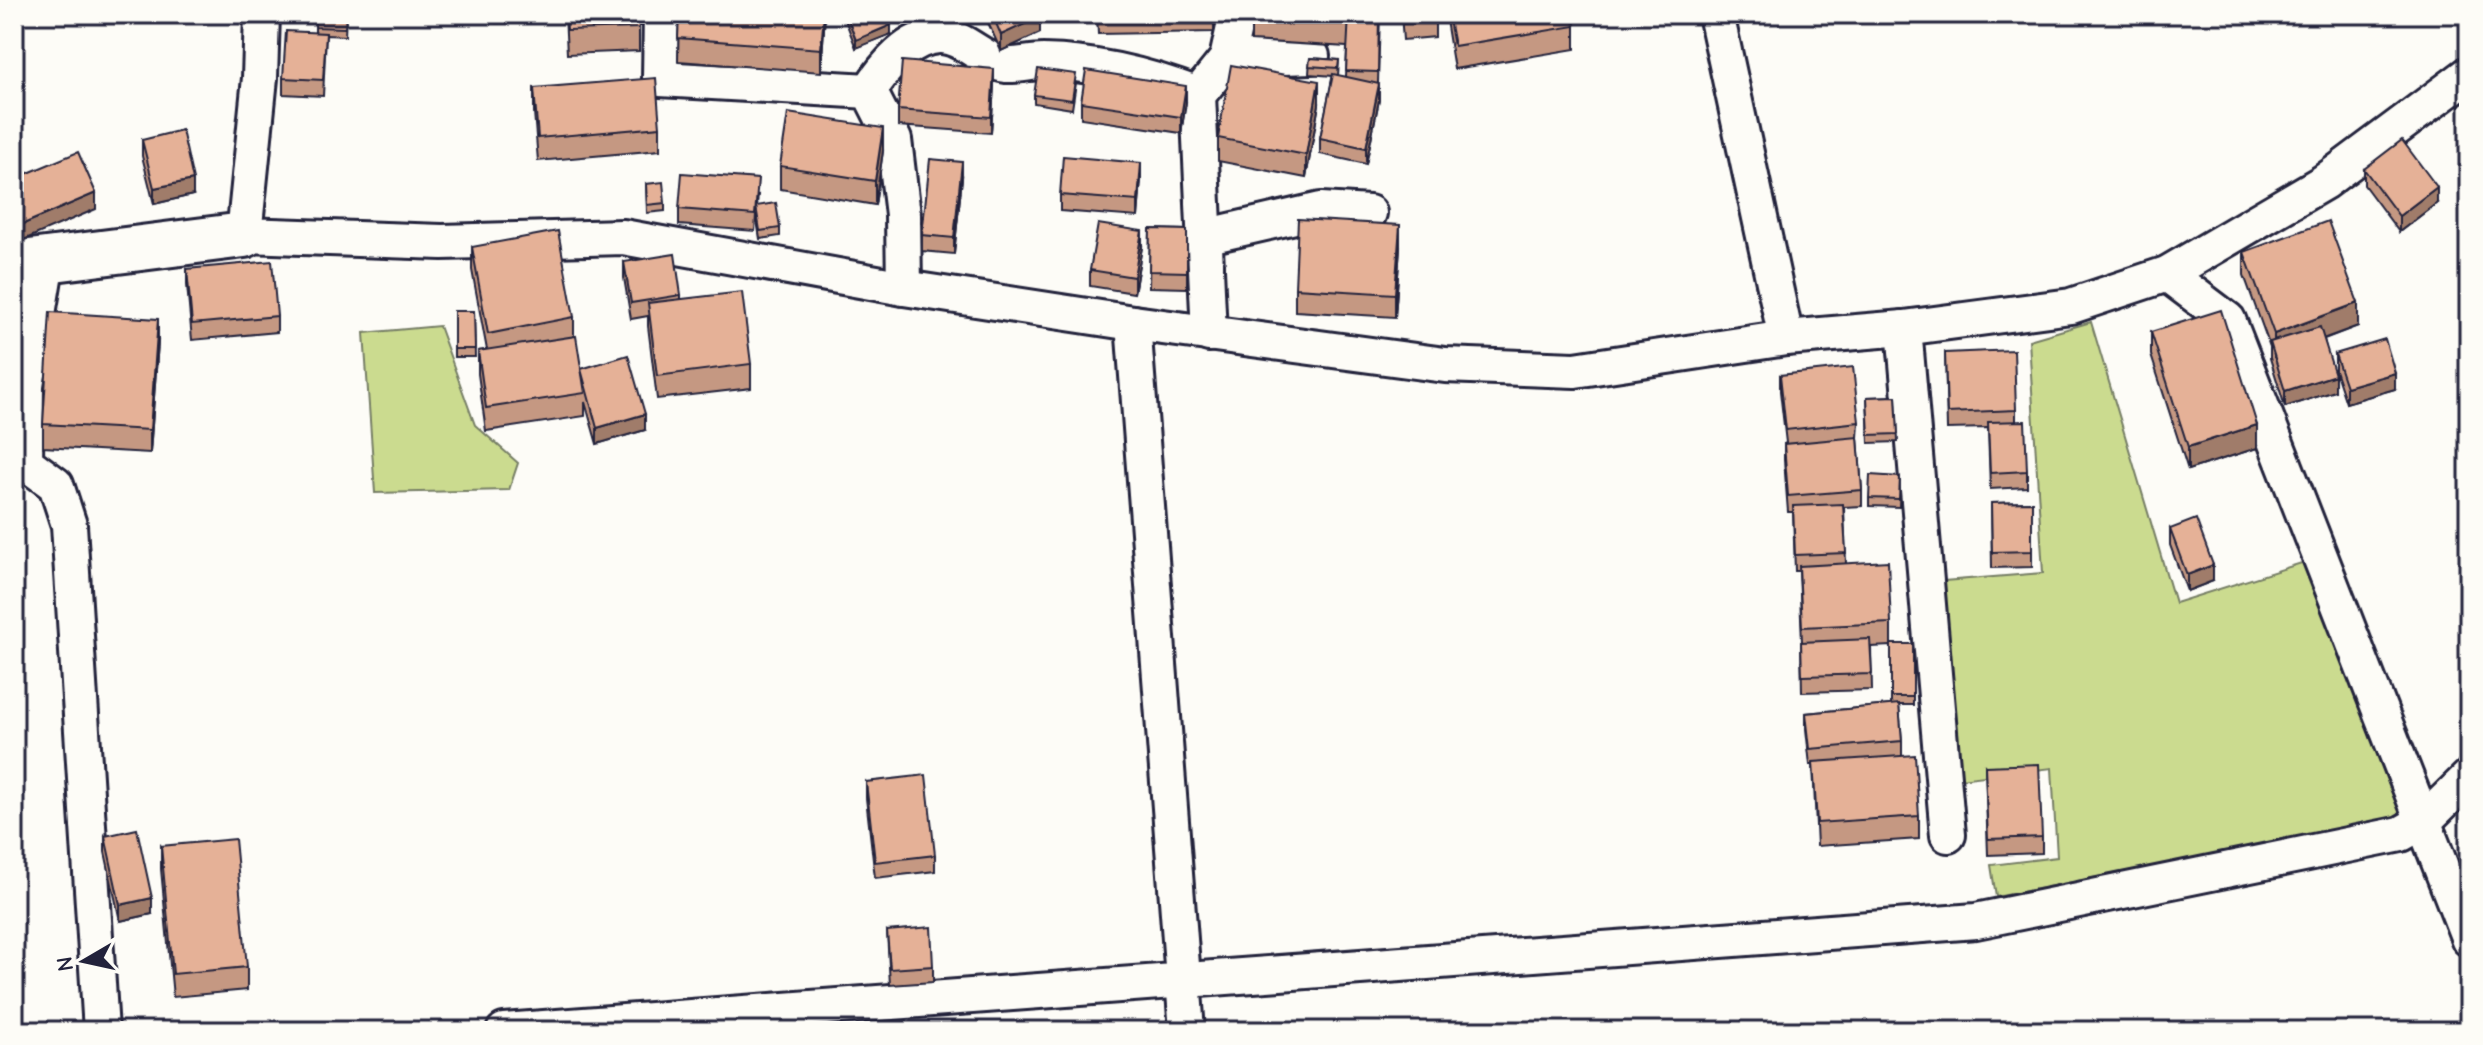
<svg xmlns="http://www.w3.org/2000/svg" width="2483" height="1045" viewBox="0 0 2483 1045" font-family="'Comic Neue',sans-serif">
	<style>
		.green { fill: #cbdb8f; stroke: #767e65; stroke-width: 2 }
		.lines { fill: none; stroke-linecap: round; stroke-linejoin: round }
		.street-casing { stroke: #22223b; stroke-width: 40 }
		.secondary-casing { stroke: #22223b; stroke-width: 50 }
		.street { stroke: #fdfcf7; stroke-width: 34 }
		.secondary { stroke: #fdfcf7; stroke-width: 44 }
		.wall { fill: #c59882; stroke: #22223b; stroke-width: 2 }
		.shaded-wall { fill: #a07c6a; stroke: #22223b; stroke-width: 2 }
		.building { fill: #e5b197; stroke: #22223b; stroke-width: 2 }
	</style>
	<rect width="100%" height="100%" fill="#fdfcf7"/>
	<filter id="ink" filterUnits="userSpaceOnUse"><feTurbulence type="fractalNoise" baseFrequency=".0125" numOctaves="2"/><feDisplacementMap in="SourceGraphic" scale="16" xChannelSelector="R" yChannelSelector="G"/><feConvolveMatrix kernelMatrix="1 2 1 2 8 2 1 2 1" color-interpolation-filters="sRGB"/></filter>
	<g filter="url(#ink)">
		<g class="green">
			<path d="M2091,322L2175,603L2308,561L2407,809L2398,818L1996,897L1991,865L2057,857L2052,768L1960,779L1944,581L2043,573L2029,340Z"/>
			<path d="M439,326L475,425L518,463L509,490L375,493L364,333Z"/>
		</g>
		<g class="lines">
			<g class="street-casing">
				<g id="street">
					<path d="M262,14L260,78L244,235L442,242L623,237L904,288L1133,323L1445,365L1575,370L1786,338L1904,328L2071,306L2167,274L2324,182L2469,74"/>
					<path d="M661,14L660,79L869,91L894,140L903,215L904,288"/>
					<path d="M1716,14L1786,338"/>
					<path d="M1227,59L1312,56"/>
					<path d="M869,91C884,68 908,37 939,36C963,35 983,62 1006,65C1018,66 1031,62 1043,62C1097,63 1148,76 1198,95"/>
					<path d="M1204,237L1321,210L1369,213"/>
					<path d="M47,260L26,386L25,462L56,485L69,525L101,1031"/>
					<path d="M2167,274L2228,320L2469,939"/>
					<path d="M1133,323L1187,1031"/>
					<path d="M1904,328L1948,835"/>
					<path d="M1209,334L1198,95L1227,59L1237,14"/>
					<path d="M504,1031L1976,921L2401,834L2424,821L2469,777"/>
				</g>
			</g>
			<g class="secondary-casing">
				<path id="secondary" d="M14,264L244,235"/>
			</g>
			<use href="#street" class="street"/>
			<use href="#secondary" class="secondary"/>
		</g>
		<g class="wall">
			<path d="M315,14H346L345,36L326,35L323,96L283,94V78L315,33Z"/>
			<path d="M496,14H561V20L496,23Z"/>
			<path d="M565,14H639V51L567,54Z"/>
			<path d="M679,14H825L821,72L678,61Z"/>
			<path d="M846,14L891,34L856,48L846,22Z"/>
			<path d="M984,14H1039L1040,33L1001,51Z"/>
			<path d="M1097,14H1214V32L1098,34Z"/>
			<path d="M1251,14H1380L1378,83L1379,100L1366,164L1320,154V138L1333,76L1309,74L1310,58L1339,60L1338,76L1346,77L1347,47L1251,41Z"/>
			<path d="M1401,14H1435V37L1403,40Z"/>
			<path d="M1445,14H1573L1575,26V49L1454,69Z"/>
			<path d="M1076,83L1072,109L1034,103V95Z"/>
			<path d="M994,85L991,133L898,126V110Z"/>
			<path d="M534,88L660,127V150L538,161L534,112Z"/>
			<path d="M1081,102H1186L1181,133L1081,118Z"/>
			<path d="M1319,104L1306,178L1218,161V138Z"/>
			<path d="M142,140L193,195L154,204L142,156Z"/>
			<path d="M883,151L875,205L780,189V166Z"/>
			<path d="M2364,169L2437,203L2399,232L2364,185Z"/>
			<path d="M962,178L954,254L922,251V235Z"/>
			<path d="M1141,179L1138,217L1060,211V195Z"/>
			<path d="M646,184L665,203V211L647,213Z"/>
			<path d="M758,195L757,205L780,228V236L760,239L756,214L755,231L679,225V209Z"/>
			<path d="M1150,229L1187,230V288L1149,287Z"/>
			<path d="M472,247L574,317V336L581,369L645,430L597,444L585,402V416L486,431L478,374V351L487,350L472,270Z"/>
			<path d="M1142,247L1134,293L1090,286V270Z"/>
			<path d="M1400,248L1395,317L1295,311V288Z"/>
			<path d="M2244,252L2358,326L2324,339L2335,391L2285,407L2270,358V347L2244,275Z"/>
			<path d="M624,262L681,295V299L751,364V388L657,399L648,326V316L631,319L624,278Z"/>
			<path d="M14,269L19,286L16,319L14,318Z"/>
			<path d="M187,269L277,316V332L192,340L187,285Z"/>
			<path d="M454,311H474L475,357H454Z"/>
			<path d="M2151,332L2257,448L2188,470L2151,355Z"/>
			<path d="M158,342L150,453L43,447V424Z"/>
			<path d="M1945,353L2016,410V421L2027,471V487L1990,489L1988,428L1947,429Z"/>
			<path d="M2335,354L2395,389L2346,403L2335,370Z"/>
			<path d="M1780,375L1859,422L1858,438L1862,490V506L1844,507L1846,564L1891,623V644H1913V705H1899L1902,741V756L1919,816V839L1817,846L1813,765H1810L1806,729V713L1891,705V646L1871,647L1872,690L1802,692L1801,642H1802L1799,571H1795L1793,512H1788L1784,460V444L1786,443L1780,391Z"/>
			<path d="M1896,396L1898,442L1869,443L1867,397Z"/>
			<path d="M1900,477L1899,507L1869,506V498Z"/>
			<path d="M2032,502V567L1992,568L1991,503Z"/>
			<path d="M2170,529L2213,581L2187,591L2170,545Z"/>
			<path d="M1985,766L2042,837V853L1988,855Z"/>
			<path d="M866,782L935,855V871L875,878L866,798Z"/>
			<path d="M105,836L152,914L120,921L105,852Z"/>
			<path d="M161,846L247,967V990L173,997L161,869Z"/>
			<path d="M887,931L933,966V982L890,985Z"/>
		</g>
		<g class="shaded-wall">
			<path d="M824,14H825L821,72V49Z"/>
			<path d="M1040,17V33L1001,51V35Z"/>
			<path d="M891,25V34L856,48V40Z"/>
			<path d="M994,69V85L991,133V117Z"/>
			<path d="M1319,81V104L1306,178V155Z"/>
			<path d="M1379,84V100L1366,164V148Z"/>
			<path d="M1186,86V102L1181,133V117Z"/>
			<path d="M883,128V151L875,205V181Z"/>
			<path d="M962,162V178L954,254V238Z"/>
			<path d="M1141,163V179L1138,217V201Z"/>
			<path d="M193,180V195L154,204V188Z"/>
			<path d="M2437,187V203L2399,232V216Z"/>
			<path d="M96,193V209L14,244V228Z"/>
			<path d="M1400,225V248L1395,317V294Z"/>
			<path d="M1142,231V247L1134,293V277Z"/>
			<path d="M19,270V286L16,319V303Z"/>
			<path d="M2358,303V326L2274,357V334Z"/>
			<path d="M158,319V342L150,453V430Z"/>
			<path d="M2395,373V389L2346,403V387Z"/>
			<path d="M2335,375V391L2285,407V391Z"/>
			<path d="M645,414V430L597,444V428Z"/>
			<path d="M2257,425V448L2188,470V447Z"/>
			<path d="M2213,565V581L2187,591V575Z"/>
			<path d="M152,898V914L120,921V905Z"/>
		</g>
		<g class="building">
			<path d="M315,14H346L345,28L315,27Z"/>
			<path d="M566,14H639V28L567,30Z"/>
			<path d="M679,14H824L821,49L678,38Z"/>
			<path d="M846,14H886L891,25L856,40Z"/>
			<path d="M992,14H1039L1040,17L1001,35Z"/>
			<path d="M1251,14H1348L1347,24L1251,18Z"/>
			<path d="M1349,14H1379L1378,72L1346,71Z"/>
			<path d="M1402,14H1435V22L1403,24Z"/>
			<path d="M1448,14H1573L1575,26L1454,46Z"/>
			<path d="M286,31L326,33L323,80L283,78Z"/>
			<path d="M1310,58L1339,60L1338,68L1309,66Z"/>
			<path d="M902,61L994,69L991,117L898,110Z"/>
			<path d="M1231,65L1319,81L1306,155L1218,138Z"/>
			<path d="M1038,69L1076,74L1072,100L1034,95Z"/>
			<path d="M1086,70L1186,86L1181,117L1081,102Z"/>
			<path d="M1333,74L1379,84L1366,148L1320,138Z"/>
			<path d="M656,78L660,127L538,138L534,88Z"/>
			<path d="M788,113L883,128L875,181L780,166Z"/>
			<path d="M182,130L193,180L154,188L142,140Z"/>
			<path d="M2402,140L2437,187L2399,216L2364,169Z"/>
			<path d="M78,152L96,193L14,228V179Z"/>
			<path d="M1063,156L1141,163L1138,201L1060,195Z"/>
			<path d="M930,159L962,162L954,238L922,235Z"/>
			<path d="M682,173L758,179L755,215L679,209Z"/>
			<path d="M663,182L665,203L647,205L646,184Z"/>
			<path d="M776,203L780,228L760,231L756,206Z"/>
			<path d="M1298,219L1400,225L1395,294L1295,288Z"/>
			<path d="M2328,221L2358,303L2274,334L2244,252Z"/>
			<path d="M1098,224L1142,231L1134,277L1090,270Z"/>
			<path d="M1150,229L1187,230V272L1149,271Z"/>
			<path d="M558,231L574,317L488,334L472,247Z"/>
			<path d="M675,254L681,295L631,303L624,262Z"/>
			<path d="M272,261L277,316L192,324L187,269Z"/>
			<path d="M14,269L19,270L16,303L14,302Z"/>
			<path d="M742,292L751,364L657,376L648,303Z"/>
			<path d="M2221,310L2257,425L2188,447L2151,332Z"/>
			<path d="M454,311H474L475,349H454Z"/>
			<path d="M50,312L158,319L150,430L43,424Z"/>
			<path d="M2320,327L2335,375L2285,391L2270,342Z"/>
			<path d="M576,336L585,393L486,408L478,351Z"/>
			<path d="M2385,339L2395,373L2346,387L2335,354Z"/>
			<path d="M2014,350L2016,410L1947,413L1945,353Z"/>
			<path d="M628,355L645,414L597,428L581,369Z"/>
			<path d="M1853,367L1859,422L1786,430L1780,375Z"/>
			<path d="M1896,396L1898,434L1869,435L1867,397Z"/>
			<path d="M2025,421L2027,471L1990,473L1988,422Z"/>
			<path d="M1858,437L1862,490L1788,496L1784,444Z"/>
			<path d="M1870,475L1900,477L1899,499L1869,498Z"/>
			<path d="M2032,502V551L1992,552L1991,503Z"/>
			<path d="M1843,504L1846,553L1795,555L1793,506Z"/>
			<path d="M2196,519L2213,565L2187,575L2170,529Z"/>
			<path d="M1888,561L1891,623L1802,627L1799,566Z"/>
			<path d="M1870,639L1872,674L1802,676L1801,642Z"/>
			<rect x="1891" y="644" width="22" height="53"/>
			<path d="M1899,704L1902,741L1810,749L1806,713Z"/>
			<path d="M1915,755L1919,816L1817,823L1813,762Z"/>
			<path d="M2039,764L2042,837L1988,839L1985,766Z"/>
			<path d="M926,775L935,855L875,862L866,782Z"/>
			<path d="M137,829L152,898L120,905L105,836Z"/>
			<path d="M235,839L247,967L173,974L161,846Z"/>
			<path d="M931,927L933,966L890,969L887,931Z"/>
		</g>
	</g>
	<rect width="2483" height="1045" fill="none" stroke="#fdfcf7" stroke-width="48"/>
	<rect x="24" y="24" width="2435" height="997" fill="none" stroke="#22223b" stroke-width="3" filter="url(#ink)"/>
	<g transform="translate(84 961) rotate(261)" stroke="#fdfcf7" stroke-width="6" paint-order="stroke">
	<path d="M0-6L14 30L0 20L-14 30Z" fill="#22223b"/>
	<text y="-12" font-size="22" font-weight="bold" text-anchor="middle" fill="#22223b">N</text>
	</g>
</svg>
